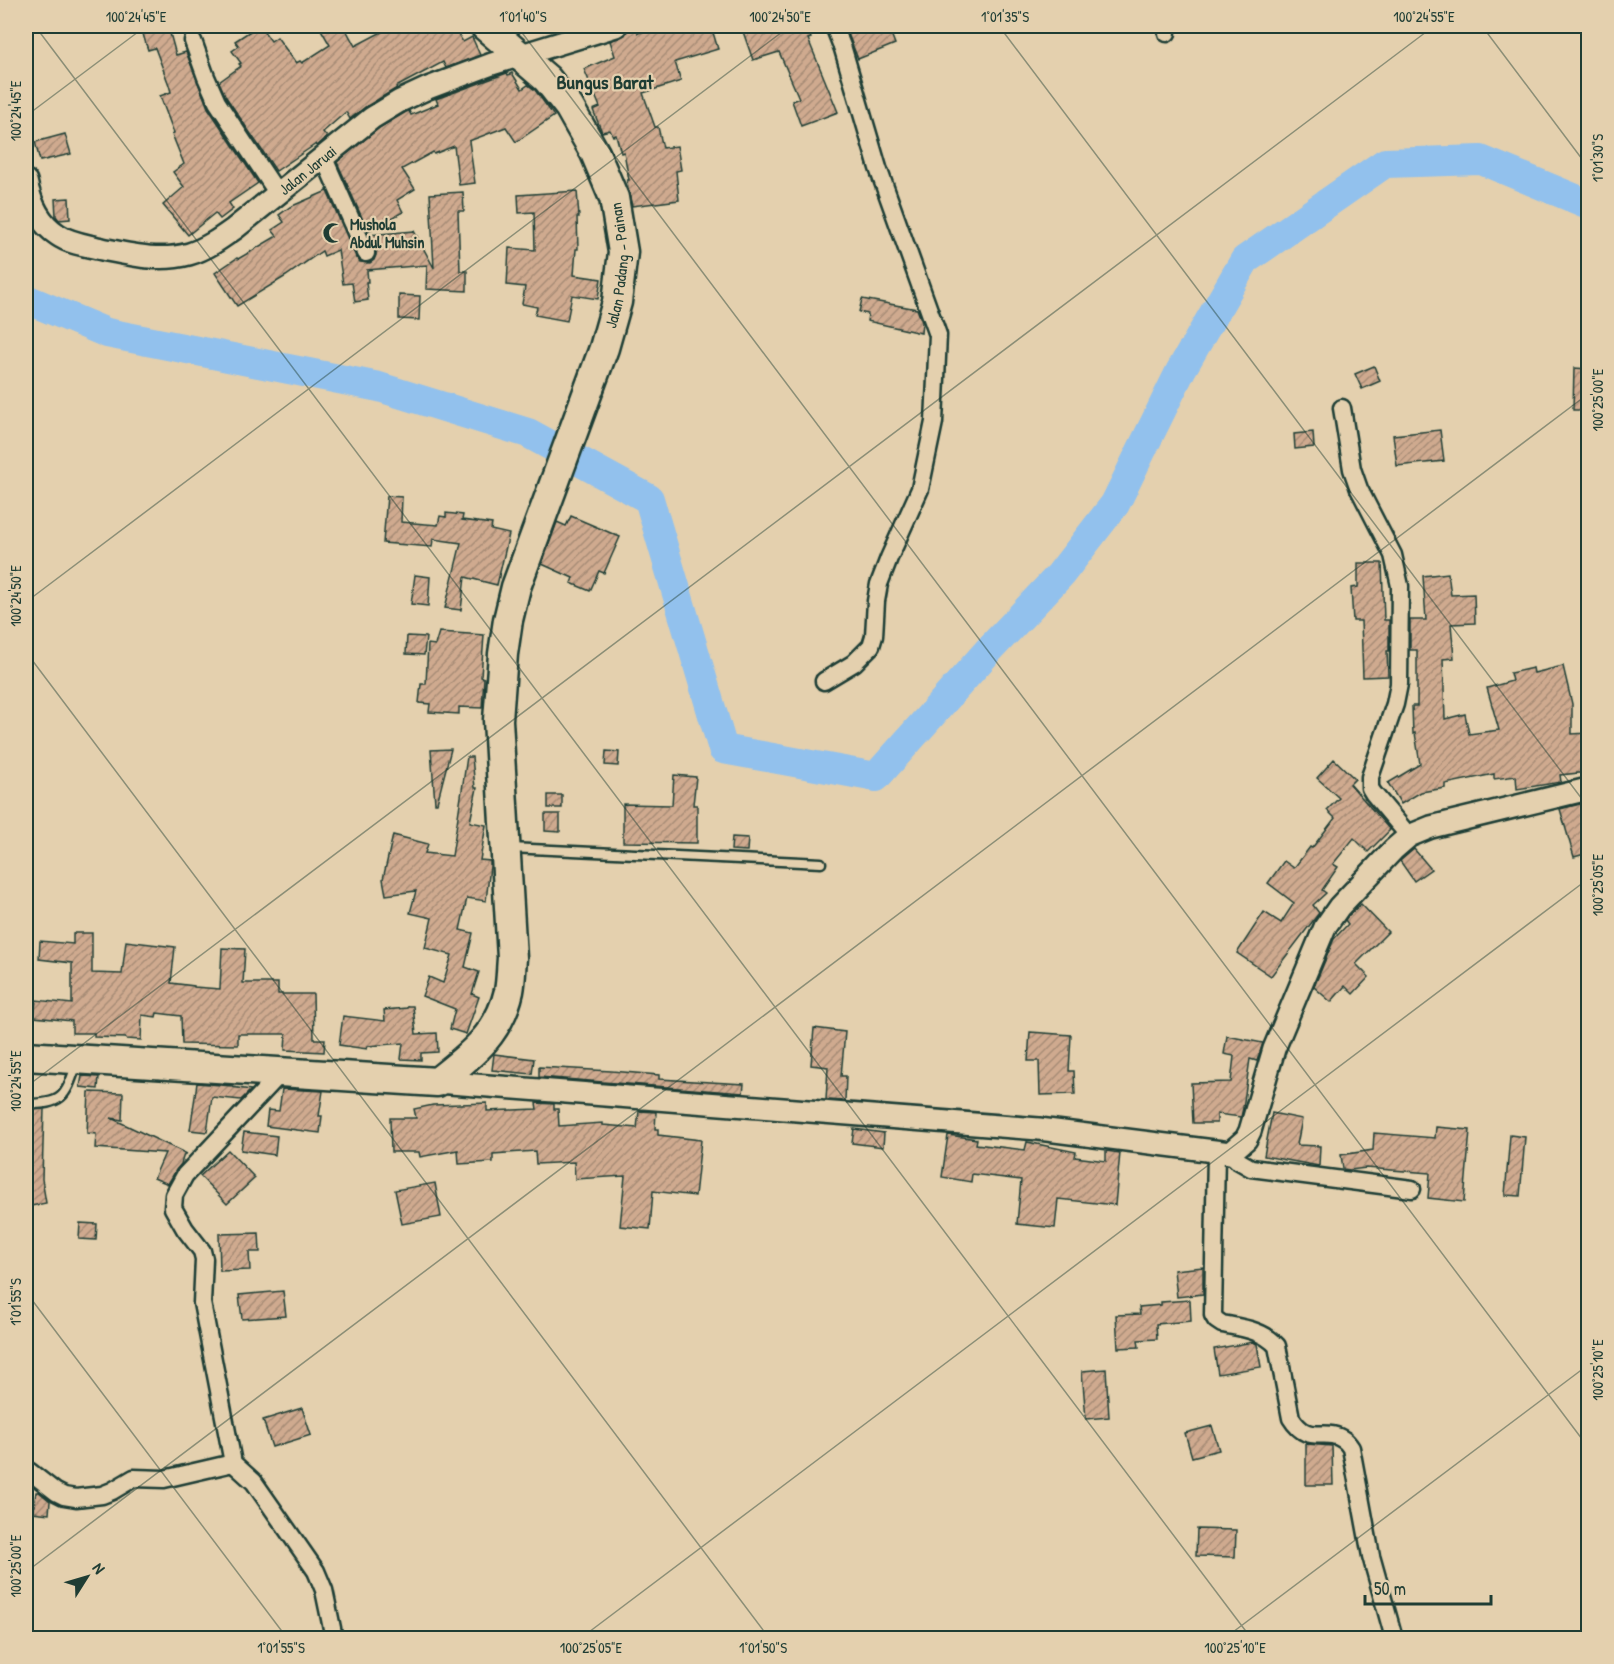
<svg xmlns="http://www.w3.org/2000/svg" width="1614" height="1664" viewBox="0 0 1614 1664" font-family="'Patrick Hand',sans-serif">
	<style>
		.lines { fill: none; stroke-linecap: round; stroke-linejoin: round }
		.river { stroke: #92c1ed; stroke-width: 30 }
		.building { fill: url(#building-hatch); stroke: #1f3d34; stroke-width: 1.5 }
		.service-casing { stroke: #1f3d34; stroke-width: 13 }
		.minor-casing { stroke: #1f3d34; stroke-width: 21 }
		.tertiary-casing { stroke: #1f3d34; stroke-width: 26 }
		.trunk-casing { stroke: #1f3d34; stroke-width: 33 }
		.service { stroke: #e4d0ae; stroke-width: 8 }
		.minor { stroke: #e4d0ae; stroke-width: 16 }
		.tertiary { stroke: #e4d0ae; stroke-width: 21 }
		.trunk { stroke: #e4d0ae; stroke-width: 28 }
		.ticks { fill: none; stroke: #1f3d34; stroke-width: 1.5; stroke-opacity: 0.45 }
		.labels { text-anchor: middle; stroke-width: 4.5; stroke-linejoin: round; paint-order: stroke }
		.street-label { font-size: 16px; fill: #1f3d34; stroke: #e4d0ae }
		.poi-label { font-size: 16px; font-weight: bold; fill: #1f3d34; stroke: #e4d0ae; text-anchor: start }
		.quarter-label { font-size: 20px; font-weight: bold; fill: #1f3d34; stroke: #e4d0ae }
		.neatline { fill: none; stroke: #1f3d34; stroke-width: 2 }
		.ticks-label { font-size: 15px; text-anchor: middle; fill: #1f3d34 }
	</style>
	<defs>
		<pattern id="building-hatch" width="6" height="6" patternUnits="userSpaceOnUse" patternTransform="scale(1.5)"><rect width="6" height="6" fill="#cfaa8f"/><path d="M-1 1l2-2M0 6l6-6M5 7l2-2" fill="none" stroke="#a78c76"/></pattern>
	</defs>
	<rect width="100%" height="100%" fill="#e4d0ae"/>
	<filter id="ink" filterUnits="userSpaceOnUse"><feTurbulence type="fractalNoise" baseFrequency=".0167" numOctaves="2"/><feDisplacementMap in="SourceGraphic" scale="12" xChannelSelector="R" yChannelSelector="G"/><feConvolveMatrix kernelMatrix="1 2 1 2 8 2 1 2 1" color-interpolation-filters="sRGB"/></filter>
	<g filter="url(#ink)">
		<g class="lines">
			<path class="river" d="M26,299L107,333L379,387L528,433L649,499L723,749L876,777L989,650L1060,575L1115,504L1181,370L1245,260L1385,163L1481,160L1588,204"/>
		</g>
		<g class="building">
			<path d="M149,26H168L176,55L186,52L208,108L258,183L229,203L233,209L220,219L215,213L188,235L163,205L184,187L173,172L184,164L172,134L174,133L160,96L171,92L169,85L155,48L148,50L141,28Z"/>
			<path d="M258,26H260L271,41L277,37L296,63L300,61L302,63L330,45L319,26H344L355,46L393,26H453L463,42L472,37L480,55L446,68L443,62L396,87L397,88L365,107L350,119L346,112L323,132L327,137L317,146L316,144L276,171L226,97L219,82L241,66L239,64L241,63L232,51L239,46L235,41Z"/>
			<path d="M628,26H637L638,33L661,26H673L674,30L691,26H711L718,49L675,62L681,81L643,93L655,127H658L663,148L677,146L681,170L676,171L679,200L632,206L628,190L627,180H629L624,152L621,153L616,135L613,136L610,130L602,132L593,110L600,107L584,69L615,56L610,41L625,35L628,29Z"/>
			<path d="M741,26H806L811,38L808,39L838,112L801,126L792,101L799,98L779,52L753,60Z"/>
			<path d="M845,26H888L895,44L858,59Z"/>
			<path d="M507,73L508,75L512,73L522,89L528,85L535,90L554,116L516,142L506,127L469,141L475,183L459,185L454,146L434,154L433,152L402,169L415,189L397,200L403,212L368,231L337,162L379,128L406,112L409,111L411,115L438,104L436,99Z"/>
			<path d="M65,134L71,154L40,161L35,142Z"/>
			<path d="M327,191L356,257L360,262L370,263L374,260L376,255V249L369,235L414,231L434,268L430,194L463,192L464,211H458L460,271H467V291L426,289L427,265L367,270L368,282H366L368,300L355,302L352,283L343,284L338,250L324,256L322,251L286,276L237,306L215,273L237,258L238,259L277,236L272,230L284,222L279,215L290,207Z"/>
			<path d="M577,191L579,217H577L578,249H576L574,275L601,279L598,299L572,295L567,321L535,315L537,307L522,304L525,287L507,285L509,248L535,250L534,212L519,213L518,195Z"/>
			<path d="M69,198L70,219L59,220L56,216L55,199Z"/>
			<path d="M399,295L420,296L419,320L399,319Z"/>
			<path d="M862,299L917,309L922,322L921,333L867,321L868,314L859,312Z"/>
			<path d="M1374,366L1380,381L1362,389L1355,374Z"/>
			<path d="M1574,368L1588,369V410H1573Z"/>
			<path d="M1440,430L1444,461L1397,466L1393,435Z"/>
			<path d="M1313,432L1314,447L1295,449L1294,434Z"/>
			<path d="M387,496L402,497L401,522L438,525L440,516L446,517V513L463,515L462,520L492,524L491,530L509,534L497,585L465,577L461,610L445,608L461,543L433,539L432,547L383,543Z"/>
			<path d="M571,516L620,537L604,573L599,571L590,591L571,583L573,578L542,564L557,522L566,526Z"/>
			<path d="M1358,563H1382L1384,620H1389V651H1387L1388,676L1363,677L1361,621H1353L1351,588L1358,587Z"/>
			<path d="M1448,573L1451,595L1474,594L1475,623L1451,624L1454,658L1443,659L1445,719L1465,714L1469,734L1499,730L1487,688L1512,681L1510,673L1533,668L1534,673L1563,666L1572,704V734L1588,733V772L1560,775L1561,782L1517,789L1516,776L1494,779V774L1445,784V788L1421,792L1401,804L1388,783L1420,764L1415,733L1413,734L1412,706H1417V650H1410V620H1426L1423,576Z"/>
			<path d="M415,575L430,577L428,606L411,604Z"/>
			<path d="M439,632L484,635L481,677L484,678L482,708L459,707V714L429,712L430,704L419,703L421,684H426L428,644L435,645Z"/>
			<path d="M407,636L426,637L424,655L406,654Z"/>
			<path d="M451,749L437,803H435L431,750Z"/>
			<path d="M606,751L619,752L618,766L605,765Z"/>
			<path d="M467,757H472L475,788H477L470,822L486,825L480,860L490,861V866L486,901L467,898L460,930L473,933L465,967L479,972L472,994L479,997L466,1034L450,1029L455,1009L422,996L429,977L443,983L452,955L425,948L432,918L410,913L416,891L386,895L383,879L393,835L428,844L425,853L452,856Z"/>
			<path d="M1334,759L1355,779L1350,784L1390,830L1368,852L1354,838L1333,864L1338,867L1322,890L1326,893L1313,905L1319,913L1271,976L1237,953L1264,912L1281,923L1294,903L1268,883L1284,861L1294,868L1310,847L1312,848L1335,818L1327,810L1339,798L1317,778Z"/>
			<path d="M674,775L696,777L693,805H697V843L623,842V804L672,805Z"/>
			<rect x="548" y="795" width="14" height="13"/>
			<path d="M1588,802V853L1574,857L1560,809Z"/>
			<path d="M545,814H560V832L545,831Z"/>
			<path d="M732,837L748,838L747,851L731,850Z"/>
			<path d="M1414,849L1431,869L1414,881L1400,861Z"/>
			<path d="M1361,904L1388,932L1356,964L1369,977L1353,994L1345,986L1331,1002L1314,987L1334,939L1348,924L1345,920L1347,917Z"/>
			<path d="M73,933H92V973L122,974L126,941L175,947L171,983L194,986V987L220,989L222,948L245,949L243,983H278V994H313L314,1039H325L324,1052L285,1050L286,1034H238V1045L182,1044L181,1016L157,1013L156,1017L142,1015L141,1040L126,1039V1038L94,1037V1033H72V1021L34,1017L36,1000L72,1004V963L39,959L40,941L73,944Z"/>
			<path d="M407,1006H413L416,1034L437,1033L438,1052L421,1053V1060L401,1059L403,1043L368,1046L367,1049L339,1045L343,1016L385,1021L384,1010L407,1008Z"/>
			<path d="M814,1028L845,1032L841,1076H846L845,1101L826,1100L828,1067L811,1065Z"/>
			<path d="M1030,1032L1071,1035L1069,1071H1074L1075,1094L1040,1095L1039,1061H1028Z"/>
			<path d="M1227,1036L1263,1043L1257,1061L1250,1059L1243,1108L1241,1117L1217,1114V1123H1193L1191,1083L1231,1082L1234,1056L1224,1054Z"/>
			<path d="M494,1054L534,1059L532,1074L492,1070Z"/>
			<path d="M539,1067L611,1071L659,1075V1079L744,1084L743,1093L539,1077Z"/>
			<path d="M82,1076L99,1077L98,1089L80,1087Z"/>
			<path d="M197,1083L232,1086V1087L251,1090L241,1100L212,1097L207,1132L190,1130Z"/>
			<path d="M282,1089L323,1091L319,1116H322L320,1133L266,1126L268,1110L279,1111Z"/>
			<path d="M89,1092L123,1093L122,1120L111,1118L187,1154H184L181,1164L176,1170L168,1184L154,1178L165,1153L95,1148L96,1134L87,1133Z"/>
			<path d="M487,1103V1111L537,1109L536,1103L554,1104V1109H558L559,1126L603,1123V1125L637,1128L639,1111L656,1112L655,1129H658V1135L701,1140L695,1196L653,1191L650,1229L620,1226L625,1176L575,1179L574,1162L536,1164L535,1151L493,1154V1162L459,1164L458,1150L420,1157L419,1152H391L390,1118H416L414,1109L433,1105Z"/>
			<path d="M44,1109L42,1179L46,1203L26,1207V1110Z"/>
			<path d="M1272,1113L1302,1119L1297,1145L1320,1146L1319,1166L1264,1156Z"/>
			<path d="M1436,1127L1470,1130L1464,1202L1428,1198L1430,1173L1366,1168L1350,1170L1343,1169L1341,1155L1373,1150L1374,1133L1435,1138Z"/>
			<path d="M854,1129L884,1133L883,1147L852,1143Z"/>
			<path d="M244,1132L277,1136L275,1155L241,1150Z"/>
			<path d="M948,1135L977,1139L976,1144L1025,1150L1027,1142L1076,1152L1075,1157L1106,1161V1151L1120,1153L1115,1205L1058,1199L1055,1228L1017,1224L1021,1180L972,1174L971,1182L942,1177Z"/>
			<path d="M1510,1135L1525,1137L1520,1196L1505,1195Z"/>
			<path d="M228,1150L255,1178L227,1204L200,1176Z"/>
			<path d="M435,1183L441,1217L402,1224L395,1190Z"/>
			<path d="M80,1223L97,1224L96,1240L79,1239Z"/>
			<path d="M259,1233L260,1252H249L250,1270L220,1271L219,1234Z"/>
			<path d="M1203,1267V1294L1177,1297L1174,1270Z"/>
			<path d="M283,1291L286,1316L242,1319L239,1295Z"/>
			<path d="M1190,1300L1191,1321L1156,1324L1157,1339L1138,1340L1139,1347L1118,1348L1116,1315L1140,1314L1139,1307L1161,1305V1302Z"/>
			<path d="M1253,1342L1257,1344L1261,1367L1218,1374L1214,1349Z"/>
			<path d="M1106,1369L1109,1417L1086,1419L1082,1371Z"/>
			<path d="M302,1408L311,1435L272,1447L263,1420Z"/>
			<path d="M1212,1426L1219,1450L1192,1457L1185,1433Z"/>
			<path d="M1306,1444L1332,1446L1333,1485H1306Z"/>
			<path d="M36,1492H39L50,1501L49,1514L33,1512Z"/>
			<path d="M1197,1529L1236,1530L1235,1557L1196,1556Z"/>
		</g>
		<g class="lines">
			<g class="service-casing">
				<g id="service">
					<path d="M510,848L821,863"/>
					<path d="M26,1104C64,1104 65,1097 77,1063"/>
				</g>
			</g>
			<g class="minor-casing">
				<g id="minor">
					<path d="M1166,26L1167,33"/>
					<path d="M193,41L206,77L217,102L278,194"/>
					<path d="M323,156L366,253"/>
					<path d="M1342,408L1352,469L1359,489L1393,555L1400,586L1399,684L1395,704L1370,777V788L1373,793L1409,836"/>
					<path d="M824,681L854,663L871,646L874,636L876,601L879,584L889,558L920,489L934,422L938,335L878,168L843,49L834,26"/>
					<path d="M281,1073L185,1175L174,1195L173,1208L185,1229L202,1251L204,1259L202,1303L233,1463L254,1482L316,1571L324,1590L334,1638"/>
					<path d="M1216,1152L1213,1315L1216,1320L1222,1324C1242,1328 1263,1330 1277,1346L1291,1418C1309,1447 1325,1426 1344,1440C1347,1442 1349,1445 1351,1448L1371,1556L1394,1638"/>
					<path d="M1230,1153L1237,1160L1251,1168L1412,1189"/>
					<path d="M29,1471L56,1492L64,1496L76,1498L102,1495L112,1491L134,1478L164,1479L233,1463"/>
				</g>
			</g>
			<g class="tertiary-casing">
				<g id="tertiary">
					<path id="s1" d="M26,181C30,202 39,223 58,235C71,244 87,245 102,249C132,255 160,262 189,254C206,249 220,239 234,229L372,118L400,101L428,88L492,64L616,26"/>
					<path d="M437,1082L1039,1129L1230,1153L1246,1139L1250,1131L1274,1049L1325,927L1339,907L1394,849L1409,836L1431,827L1588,789"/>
				</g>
			</g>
			<g class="trunk-casing">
				<g id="trunk">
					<path id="s2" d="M26,1056L437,1082C470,1056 499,1035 509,991C511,981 511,969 512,958L498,720L503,654L508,620L516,587L604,348L617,302L623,252L614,198L595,153L569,107L547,79L485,26"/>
				</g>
			</g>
			<use href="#service" class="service"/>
			<use href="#minor" class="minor"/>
			<use href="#tertiary" class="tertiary"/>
			<use href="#trunk" class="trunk"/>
		</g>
	</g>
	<path class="ticks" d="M35,26L1251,1638M517,26L1588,1447M999,26L1588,807M1482,26L1588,167M26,116L146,26M26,602L790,26M26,652L769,1638M26,1087L1434,26M26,1292L287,1638M26,1572L1588,394M581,1638L1588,879M1225,1638L1588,1365"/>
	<defs>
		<g id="mosque-bare" transform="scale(1.62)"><path d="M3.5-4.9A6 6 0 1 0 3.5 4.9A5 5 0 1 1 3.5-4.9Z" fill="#1f3d34" stroke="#e4d0ae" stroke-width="2.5" paint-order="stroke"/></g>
	</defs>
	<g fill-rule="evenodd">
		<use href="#mosque-bare" x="333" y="233"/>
	</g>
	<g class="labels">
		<g class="street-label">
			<text dy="6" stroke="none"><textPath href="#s1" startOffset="345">Jalan Jaruai</textPath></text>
			<text dy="6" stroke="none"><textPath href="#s2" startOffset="1276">Jalan Padang - Painan</textPath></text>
		</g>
		<g class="poi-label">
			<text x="350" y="230">Mushola<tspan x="350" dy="18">Abdul Muhsin</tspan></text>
		</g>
		<g class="quarter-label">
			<text x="605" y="89">Bungus Barat</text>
		</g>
	</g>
	<rect width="1614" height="1664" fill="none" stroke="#e4d0ae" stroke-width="66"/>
	<g transform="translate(87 1577) rotate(53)" stroke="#e4d0ae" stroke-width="4.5" paint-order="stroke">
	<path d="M0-4.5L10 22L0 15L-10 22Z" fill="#1f3d34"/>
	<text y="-9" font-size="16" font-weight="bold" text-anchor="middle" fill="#1f3d34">N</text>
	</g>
	<path d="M1365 1595v9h126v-9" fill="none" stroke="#1f3d34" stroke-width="3"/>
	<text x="1374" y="1595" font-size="18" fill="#1f3d34" stroke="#e4d0ae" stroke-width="4.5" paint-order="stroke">50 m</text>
	<rect x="33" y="33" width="1548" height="1598" class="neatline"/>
	<g class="ticks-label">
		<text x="136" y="22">100°24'45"E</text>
		<text x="523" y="22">1°01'40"S</text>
		<text x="780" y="22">100°24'50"E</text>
		<text x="1005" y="22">1°01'35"S</text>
		<text x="1424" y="22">100°24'55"E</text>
		<text transform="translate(16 111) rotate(-90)" y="5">100°24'45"E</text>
		<text transform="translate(1598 158) rotate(-90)" y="5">1°01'30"S</text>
		<text transform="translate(1598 400) rotate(-90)" y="5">100°25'00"E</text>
		<text transform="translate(16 596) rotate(-90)" y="5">100°24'50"E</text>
		<text transform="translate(1598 885) rotate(-90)" y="5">100°25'05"E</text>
		<text transform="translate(16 1081) rotate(-90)" y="5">100°24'55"E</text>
		<text transform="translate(16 1302) rotate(-90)" y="5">1°01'55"S</text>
		<text transform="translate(1598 1370) rotate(-90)" y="5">100°25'10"E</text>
		<text transform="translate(16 1566) rotate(-90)" y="5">100°25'00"E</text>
		<text x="281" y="1653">1°01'55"S</text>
		<text x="591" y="1653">100°25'05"E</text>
		<text x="763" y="1653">1°01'50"S</text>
		<text x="1235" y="1653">100°25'10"E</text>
	</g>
</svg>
